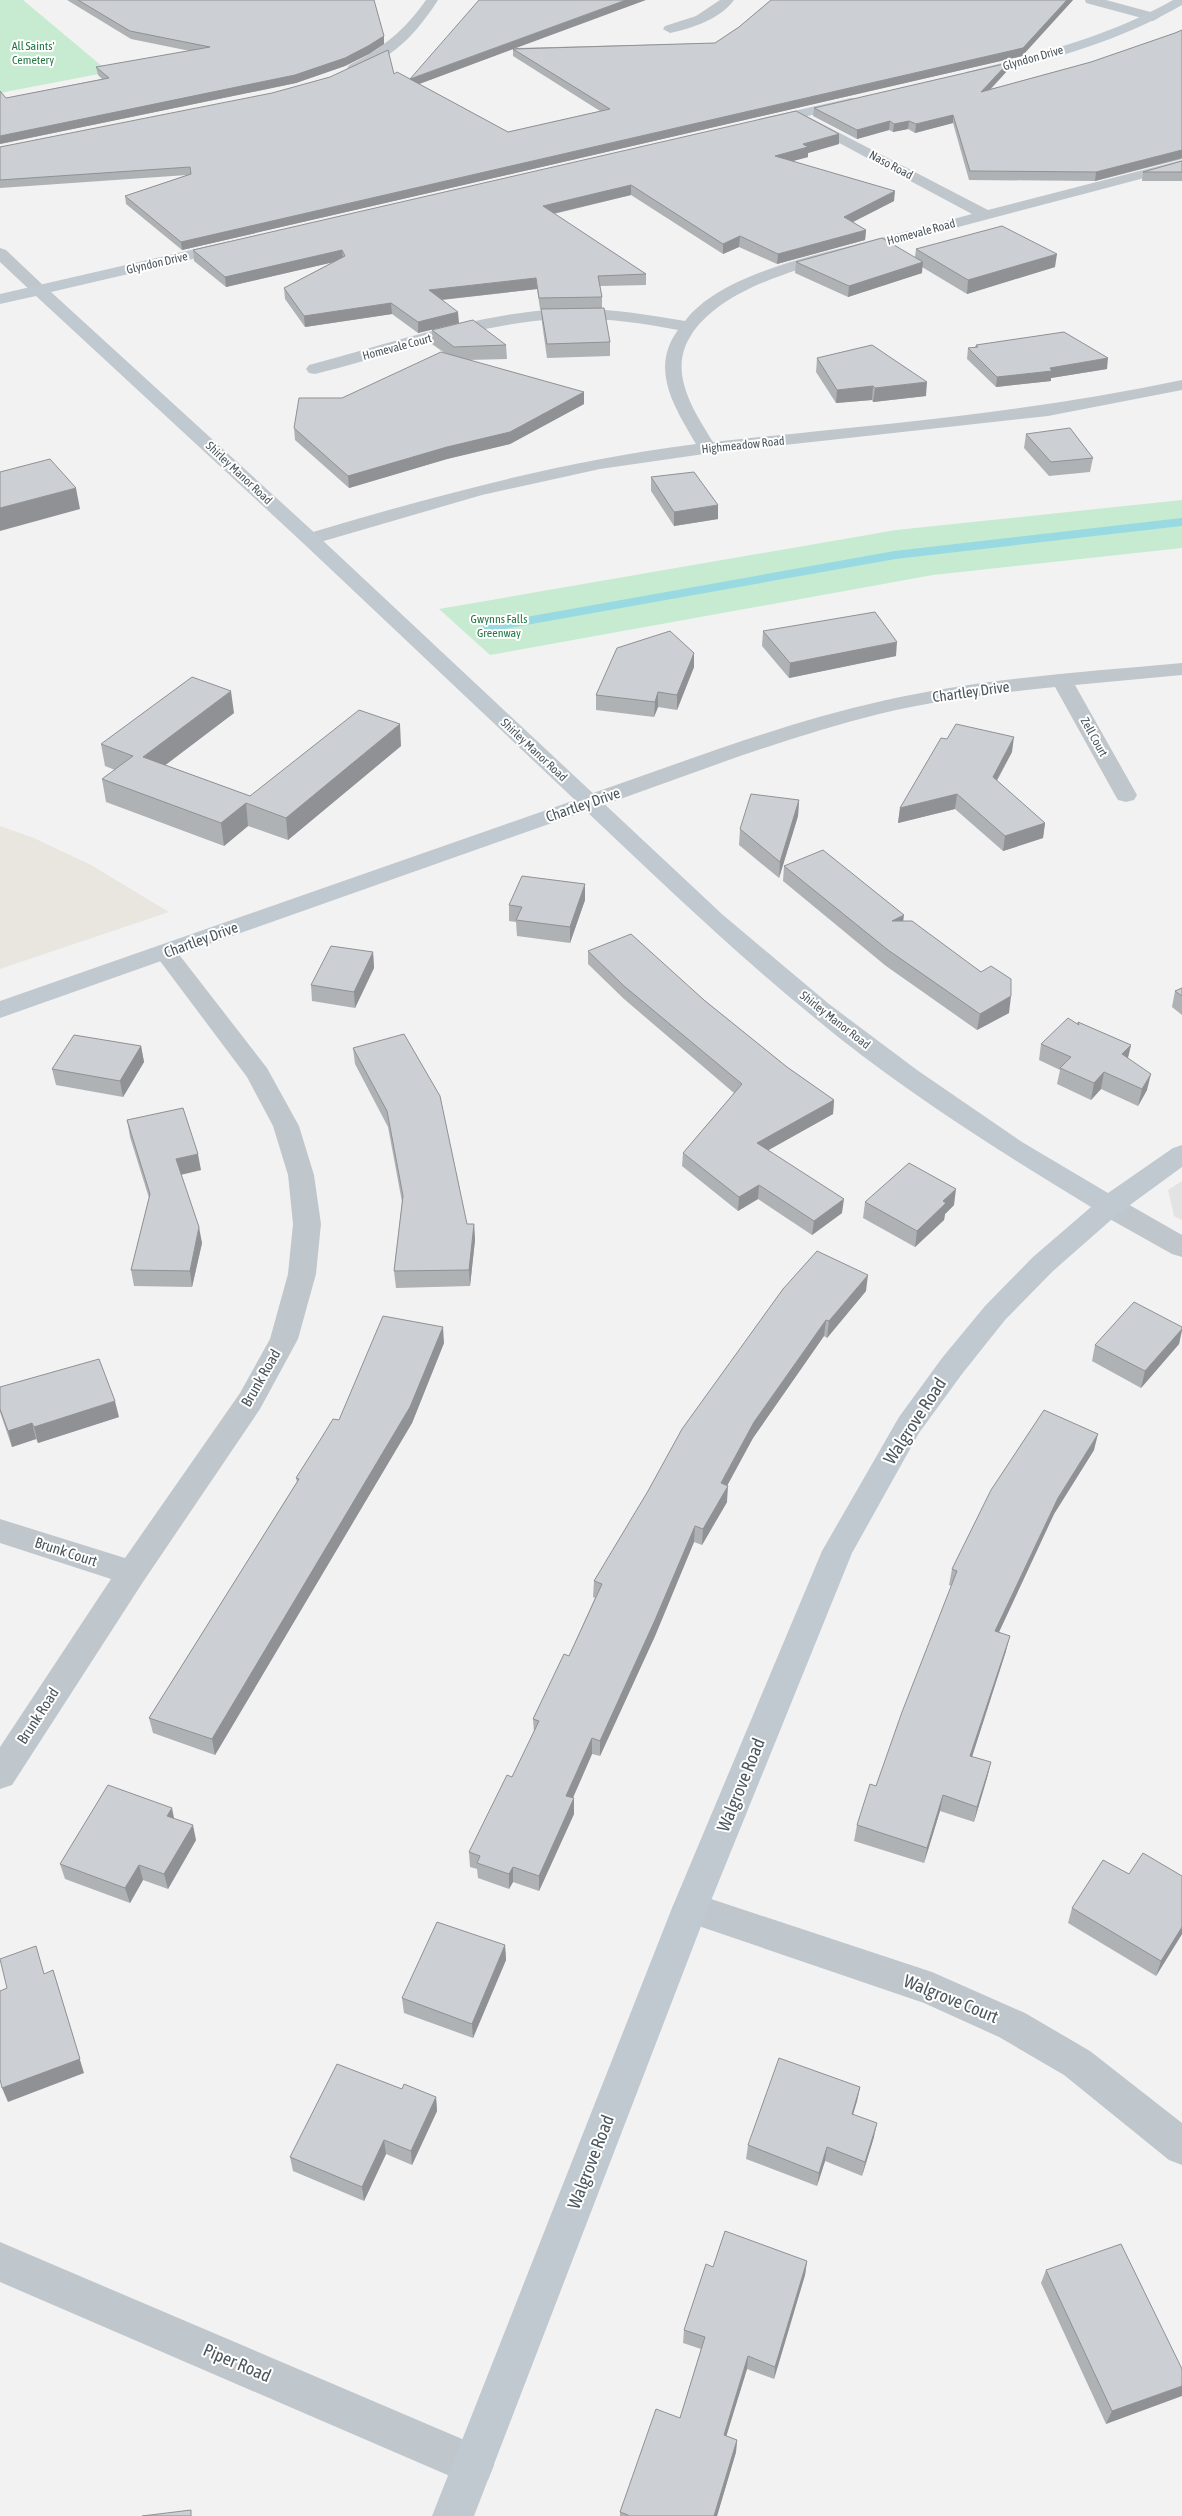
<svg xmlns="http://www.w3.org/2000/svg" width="1182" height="2516" viewBox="0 0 1182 2516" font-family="'Asap Condensed',sans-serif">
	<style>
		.commercial { fill: #e9e6e0 }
		.education { fill: #e4e3e3 }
		.green { fill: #c6ebd1 }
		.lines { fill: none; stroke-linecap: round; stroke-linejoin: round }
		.stream { stroke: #99dae2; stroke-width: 8 }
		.street { fill: #bfc7cc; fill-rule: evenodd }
		.secondary { fill: #c0c9d0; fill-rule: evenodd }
		.wall { fill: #afb2b5; fill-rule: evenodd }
		.shaded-wall { fill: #8f9194 }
		.building { fill: #cccfd3; stroke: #8f9194 }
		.labels { text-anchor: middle; stroke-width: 4; stroke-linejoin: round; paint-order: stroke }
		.far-park-label { font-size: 12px; fill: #247645; stroke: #fff }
		.far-street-label { font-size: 12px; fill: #4b565d; stroke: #fff }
		.street-label { font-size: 15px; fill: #4b565d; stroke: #fff }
		.near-street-label { font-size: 18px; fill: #4b565d; stroke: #fff }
	</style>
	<rect width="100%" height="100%" fill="#f3f2f2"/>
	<path class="commercial" d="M0,826L34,838L91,865L169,912L0,969Z"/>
	<path class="education" d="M1182,1181V1220L1174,1216L1168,1190Z"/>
	<g class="green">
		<path d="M0,0H23L109,72L0,93Z"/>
		<path d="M1182,500V548L933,575L490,655L439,609L896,530Z"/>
	</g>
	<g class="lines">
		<path class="stream" d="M487,628L895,555L1182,522"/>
		<g class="street">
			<path d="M426,0H438C420,28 401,50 371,65C364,69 357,73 349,71L347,68L349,65C382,49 405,30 426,0Z"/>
			<path d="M720,0H734C720,19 693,28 670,33L663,29L665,26L696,16Z"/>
			<path d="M1085,0H1106L1158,14L1160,17L1153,21L1086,3Z"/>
			<path d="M805,115L988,210L1182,160V168C1096,191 1011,213 925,236C883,247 839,256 797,270C760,282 711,302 690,337C668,373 694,411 713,442C870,425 1027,413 1182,380V390L1048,416L711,453L600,469L482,495L317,543H303L300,539L303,535C433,496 562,461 696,444C675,408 649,369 678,330C640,323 600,317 561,319C476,323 396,354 315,374L309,373L306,369L309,365C391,343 475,314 560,309C602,307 644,314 685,321C719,275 812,256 865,242C900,233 936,224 972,214L800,122L798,119L800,116Z"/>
			<path d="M0,248L6,250L45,287L47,290L45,293H33L0,262Z"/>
			<path d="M1182,663V675L1075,685L1137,795L1134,800L1126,802L1118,800L1115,795L1055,687C996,693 937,700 879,714C783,738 691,774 598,807L590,809L582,807L579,802L582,797C681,763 779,724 882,701C980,679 1081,672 1182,663Z"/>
			<path d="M166,946L174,948L267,1068L299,1126L314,1175L321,1224L316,1274L298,1339L260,1409L143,1582L12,1785L0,1789V1747L111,1579L0,1543V1519L125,1558L240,1393L270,1339L288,1274L293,1224L288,1175L273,1126L247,1077L154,953L158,948Z"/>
			<path d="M1109,1197L1119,1199L1182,1235V1257L1172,1254L1099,1213L1096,1206L1099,1199Z"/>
			<path d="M690,1892L932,1972L1025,2013L1090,2051L1182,2123V2165L1169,2160L1064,2075L999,2037L924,2003L678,1919L672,1908L678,1897Z"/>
			<path d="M0,2242L488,2450L494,2465L488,2480L473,2486L0,2282Z"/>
		</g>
		<g class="secondary">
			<path d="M1173,0H1182V5C1116,43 1044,62 971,79L964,75L966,72C1038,54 1108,37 1173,0Z"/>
			<path d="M851,98L856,99L858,102L856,105L764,126L757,122L759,119Z"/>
			<path d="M230,241L236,243L238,246L236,249L51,292L317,535L723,915L829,1004L917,1070L1022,1142L1108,1193L1173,1148L1182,1145V1167L1119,1213L1053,1271L1005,1320L962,1374L919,1433L852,1553L708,1908L474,2516H432L672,1908L822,1551L899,1417L942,1358L985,1306L1033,1257L1091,1207C994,1148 897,1087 810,1014C732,950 659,880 586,811L0,1018V1001L575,800L303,543L36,296L0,304V294Z"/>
		</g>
	</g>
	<g class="wall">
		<path d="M67,0H374L384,36V44L369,54L345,66L296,83L0,144V91L6,98L102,79L98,75L96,67L190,51L131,39Z"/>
		<path d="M771,0H1073L1022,56L182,250L126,204L125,196L187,175L0,188V147L394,74L410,79L516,48L715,43L739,27ZM513,49V56L600,111L508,132L419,84Z"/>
		<path d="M1182,30V159L1095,181L969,180L953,123L915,133L908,129L893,132L889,130L857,139L813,116L814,108L1008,63L1007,71L991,89L1091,62L1175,33Z"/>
		<path d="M839,144L808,153V157L793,161L894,201L853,222L866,230L865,240L777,264L739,247L723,254L631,195L554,214L646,274V285L600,286L602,297V308L610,342V356L547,358L542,323L541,309H540L537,289L442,300L459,323L418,333L392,314L305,327L285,299L284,288L333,262L226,287L194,261L193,250Z"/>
		<path d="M1182,161V181H1142L1143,172Z"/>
		<path d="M916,249L1055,267L967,294L922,267V273L848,297L795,273L796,262L915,257Z"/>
		<path d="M432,330L506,345L507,359L468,360L584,404L510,444L447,459L349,488L295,440L294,428L342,398L446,354L432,344Z"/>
		<path d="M976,345L1107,369L1051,378V381L996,387L967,359L968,348L975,347Z"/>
		<path d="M817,358L926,396L873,402L872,400L836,403L816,372Z"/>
		<path d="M1026,434L1093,458L1090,472L1049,476L1024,448Z"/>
		<path d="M651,477L718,519L674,526L651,491Z"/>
		<path d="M763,631L896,656L789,678L762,646Z"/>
		<path d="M694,653V667L677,710L658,707L654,717L596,710V695Z"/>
		<path d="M234,713L165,765L250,796L401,746L288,840L248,826L224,846L106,802L102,779L115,770L105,766L101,744Z"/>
		<path d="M1012,752L997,781L1045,823L1043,838L1003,851L955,809L898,823L900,808Z"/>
		<path d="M799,800L798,816L779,878L739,845L740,829Z"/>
		<path d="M784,866L903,921L981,972L1009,1013L977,1030L886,966L783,881Z"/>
		<path d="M585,900L570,943L517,936L516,922L509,921V905Z"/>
		<path d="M588,951L704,1000L787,1067L834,1100L833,1114L768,1150L842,1213L812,1235L758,1199L738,1211L682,1166L683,1153L734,1093L624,999L588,964Z"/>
		<path d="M373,952L374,968L355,1008L312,1001L311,985Z"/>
		<path d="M1182,988V1015L1172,1007L1175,991Z"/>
		<path d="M1078,1022L1131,1045L1128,1058L1147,1090L1138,1106L1101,1089L1091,1100L1057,1084L1060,1070L1039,1060L1041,1044L1077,1024Z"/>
		<path d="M141,1046L144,1062L123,1097L56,1085L52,1069Z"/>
		<path d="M353,1048L467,1224H474L475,1240L470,1286L396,1288L394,1271L402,1202L388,1127L355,1064Z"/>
		<path d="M127,1120L201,1170L181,1175L202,1243L192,1287L134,1286L131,1270L149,1198L130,1137Z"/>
		<path d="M865,1202L954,1205L945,1214L944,1220L915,1247L863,1218Z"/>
		<path d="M783,1289L866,1291L827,1338L824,1336L753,1438L727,1485V1502L702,1545L694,1542L655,1636L600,1756L592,1754L573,1798L574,1814L539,1891L513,1882L509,1889L478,1878L477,1869L470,1867L469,1852L512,1777L534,1733L533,1719L569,1656L595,1598L593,1597L594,1581Z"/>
		<path d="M1182,1327V1331L1179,1344L1141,1388L1092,1361L1095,1345Z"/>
		<path d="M444,1343L412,1423L215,1755L153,1733L149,1718L297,1482L296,1478L339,1420Z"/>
		<path d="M0,1387L119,1417L38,1443L36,1439L12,1447L0,1412Z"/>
		<path d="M1094,1450L1054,1514L999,1632L1006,1651L972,1757L991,1762L987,1778L974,1822L940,1811L924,1863L854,1841L857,1825L876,1786L952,1586L949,1585L952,1569Z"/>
		<path d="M174,1818L196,1840L168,1889L143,1880L130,1903L65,1879L60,1864Z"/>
		<path d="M1129,1874L1182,1934L1156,1976L1068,1923L1072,1908Z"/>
		<path d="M505,1945L506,1960L473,2038L404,2013L402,1998Z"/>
		<path d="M860,2087L857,2101L853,2114L874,2137L862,2176L825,2161L817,2186L746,2159L748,2145Z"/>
		<path d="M402,2089L436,2097L437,2111L412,2165L386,2154L364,2201L293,2171L290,2157Z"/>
		<path d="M807,2261L805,2275L774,2379L747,2369L726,2436L737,2440L736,2452L717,2516H620V2512L680,2418L701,2349L683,2343L684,2330L713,2267Z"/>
		<path d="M1046,2270L1182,2369L1106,2424L1041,2283Z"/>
	</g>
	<g class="shaded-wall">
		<path d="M626,0H646L411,87L410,79Z"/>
		<path d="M1067,0H1073L1022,56L182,250L181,242Z"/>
		<path d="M384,36V44L369,54L345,66L296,83L0,144V136Z"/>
		<path d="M1008,63L1007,71L980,100L981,92Z"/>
		<path d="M953,115V123L915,133L916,124Z"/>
		<path d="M890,121L889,130L857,139V130Z"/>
		<path d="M909,121L908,129L893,132L894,124Z"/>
		<path d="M839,134V144L808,153V157L774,166L775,156L803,144Z"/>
		<path d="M1182,150V158L1095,181L1096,172Z"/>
		<path d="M631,185V195L543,216V206Z"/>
		<path d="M895,191L894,201L843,227L844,217Z"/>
		<path d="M866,230L865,240L777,264L778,254Z"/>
		<path d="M740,236L739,247L723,254V244Z"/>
		<path d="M342,250L343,260L226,287L225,277Z"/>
		<path d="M1057,254L1055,267L967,294L968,280Z"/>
		<path d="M923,262L922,273L848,297L849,286Z"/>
		<path d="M536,278L537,289L430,301L429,290Z"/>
		<path d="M391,303L392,314L305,327L304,316Z"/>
		<path d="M458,312L459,323L418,333V322Z"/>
		<path d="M1108,358L1107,369L1051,378V381L996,387L997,377Z"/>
		<path d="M927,382L926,396L873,402L875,388Z"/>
		<path d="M873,386L872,400L836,403L837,390Z"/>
		<path d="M584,392V404L510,444L447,459L349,488L348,476Z"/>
		<path d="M76,488L80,509L0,531V508Z"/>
		<path d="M718,505V519L674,526V512Z"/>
		<path d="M897,642L896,656L789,678L790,663Z"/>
		<path d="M694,653V667L677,710V695Z"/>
		<path d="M231,691L234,713L147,779L143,757Z"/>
		<path d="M658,692V707L654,717L655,702Z"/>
		<path d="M400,724L401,746L288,840L286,818Z"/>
		<path d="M1014,737L1012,752L990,792L993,777Z"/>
		<path d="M957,794L955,809L898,823L900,808Z"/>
		<path d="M799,800L798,816L779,878L780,862Z"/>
		<path d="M246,803L248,826L224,846L221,823Z"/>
		<path d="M1045,823L1043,838L1003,851L1005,836Z"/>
		<path d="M585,884V900L570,943V927Z"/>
		<path d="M904,915L902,931L892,921Z"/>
		<path d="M373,952L374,968L355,1008L354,992Z"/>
		<path d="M1011,996L1009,1013L977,1030L980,1014Z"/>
		<path d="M1131,1045L1127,1061L1122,1054Z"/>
		<path d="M141,1046L144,1062L123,1097L120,1081Z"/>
		<path d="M1104,1072L1101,1089L1091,1100L1094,1083Z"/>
		<path d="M1151,1074L1147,1090L1138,1106L1142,1089Z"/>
		<path d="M834,1100L833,1114L756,1157L757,1143Z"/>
		<path d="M198,1154L201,1170L179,1175L176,1159Z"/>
		<path d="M759,1185L758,1199L738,1211L739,1197Z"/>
		<path d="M956,1189L954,1205L945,1214L944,1220L915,1247L917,1231L943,1201Z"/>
		<path d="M844,1199L842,1213L812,1235L814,1221Z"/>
		<path d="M474,1224L475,1240L470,1286L469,1270Z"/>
		<path d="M199,1227L202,1243L192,1287L190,1271Z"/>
		<path d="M868,1275L866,1291L827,1338L829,1321Z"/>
		<path d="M826,1320L824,1336L753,1438L720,1499L721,1483L754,1422Z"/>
		<path d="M443,1327L444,1343L412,1423L215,1755L212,1739Z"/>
		<path d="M1182,1329L1179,1344L1141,1388L1145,1371Z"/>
		<path d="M115,1401L119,1417L38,1443L34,1427Z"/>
		<path d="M32,1423L36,1439L12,1447L8,1431Z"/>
		<path d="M1098,1434L1094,1450L1054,1514L992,1647L995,1631L1058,1498Z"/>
		<path d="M728,1486L727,1502L702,1545L703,1529Z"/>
		<path d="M695,1526L694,1542L655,1636L600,1756V1741Z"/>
		<path d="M1010,1636L1006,1651L967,1772L970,1756Z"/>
		<path d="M592,1738V1754L567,1811L566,1796Z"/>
		<path d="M991,1762L987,1778L974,1822L977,1807Z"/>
		<path d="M943,1795L940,1811L924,1863L927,1848Z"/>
		<path d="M574,1798V1814L539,1891V1876Z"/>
		<path d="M172,1808L175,1823L167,1816Z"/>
		<path d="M193,1825L196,1840L168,1889L164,1874Z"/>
		<path d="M139,1865L143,1880L130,1903L125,1888Z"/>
		<path d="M513,1867V1882L509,1889V1874Z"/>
		<path d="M1182,1927V1934L1156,1976L1161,1961Z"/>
		<path d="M505,1945L506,1960L473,2038L472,2024Z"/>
		<path d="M53,1970L84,2073L8,2102L2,2088Z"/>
		<path d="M860,2087L857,2101L849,2128L852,2114Z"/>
		<path d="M436,2097L437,2111L412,2165L411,2151Z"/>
		<path d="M877,2123L874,2137L862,2176L865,2162Z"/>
		<path d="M384,2140L386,2154L364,2201L362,2187Z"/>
		<path d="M827,2147L825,2161L817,2186L819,2173Z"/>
		<path d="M807,2261L805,2275L774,2379L775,2367Z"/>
		<path d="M748,2356L747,2369L723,2447L724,2435Z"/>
		<path d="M1182,2386V2396L1106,2424L1112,2411Z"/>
		<path d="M737,2440L736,2452L717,2516H714Z"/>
	</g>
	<g class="building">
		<path d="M78,0H374L384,36L368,46L345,58L295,75L0,136V91L6,98L109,78L96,67L210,47L130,31Z"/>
		<path d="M479,0H626L410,79L508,132L610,109L513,49L715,43L739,27L771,0H1067L1023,48L181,242L125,196L191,174L190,167L0,180V147L272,93L330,77L388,50L394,74L397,72L410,79Z"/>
		<path d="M1182,30V150L1096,172L970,171L953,115L916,124L909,121L894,124L890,121L857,130L814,108L1008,63L981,92L1091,62L1175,33Z"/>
		<path d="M796,111L839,134L803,144L808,147L775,156L895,191L844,217L866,230L778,254L740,236L723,244L631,185L543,206L646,274L598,276L602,297L539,298L536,278L429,290L458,312L418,322L391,303L304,316L284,288L345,256L342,250L225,277L193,250Z"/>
		<path d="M1182,161V172H1143Z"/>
		<path d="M1002,226L1057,254L968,280L916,249Z"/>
		<path d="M882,238L923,262L849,286L796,262Z"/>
		<path d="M604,308L610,342L547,344L541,309Z"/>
		<path d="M473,320L506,345L454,347L432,330Z"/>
		<path d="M1064,332L1108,358L1050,368L1052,371L997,377L968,348L978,347L976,345Z"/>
		<path d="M872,345L927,382L875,388L873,386L837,390L817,358Z"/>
		<path d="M441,352L584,392L510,432L447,447L348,476L294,428L299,398H342Z"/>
		<path d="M1070,428L1093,458L1051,462L1026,434Z"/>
		<path d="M50,459L76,488L0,508V472Z"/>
		<path d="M694,472L718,505L674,512L651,477Z"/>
		<path d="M875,612L897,642L790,663L763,631Z"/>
		<path d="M670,631L694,653L677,695L658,692L655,702L596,695L617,648Z"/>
		<path d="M192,677L231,691L143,757L250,796L359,710L400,724L286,818L246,803L221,823L102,779L133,756L101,744Z"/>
		<path d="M956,724L1014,737L993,777L1045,823L1005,836L957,794L900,808L941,738L947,739Z"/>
		<path d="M751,794L799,800L780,862L740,829Z"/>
		<path d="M823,850L904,915L892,921H912L981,972L991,966L1011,979V996L980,1014L888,950L784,866Z"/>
		<path d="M522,876L585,884L570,927L516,920L522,907L509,905Z"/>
		<path d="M631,934L704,1000L787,1067L834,1100L757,1143L844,1199L814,1221L759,1185L739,1197L683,1153L742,1084L624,986L588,951Z"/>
		<path d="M331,946L373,952L354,992L311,985Z"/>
		<path d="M1182,988V996L1175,991Z"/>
		<path d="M1068,1018L1079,1025L1078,1022L1131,1045L1122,1054L1151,1074L1142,1089L1104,1072L1094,1083L1060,1068L1071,1057L1041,1044Z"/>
		<path d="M404,1034L440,1096L467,1224H474L469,1270L394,1271L403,1196L387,1111L353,1048Z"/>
		<path d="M74,1035L141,1046L120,1081L52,1069Z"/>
		<path d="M183,1108L198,1154L176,1159L199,1227L190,1271L131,1270L150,1194L127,1120Z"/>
		<path d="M909,1163L956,1189L943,1201L946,1203L917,1231L865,1202Z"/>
		<path d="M817,1251L868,1275L829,1321L826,1320L754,1422L721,1483L728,1486L703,1529L695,1526L655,1620L600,1741L592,1738L566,1796L574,1798L539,1876L513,1867L509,1874L477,1863L480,1856L469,1852L507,1775L512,1777L539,1721L533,1719L564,1654L569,1656L602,1584L594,1581L648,1491L682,1429L783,1289Z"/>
		<path d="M1134,1302L1182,1327V1329L1145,1371L1095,1345Z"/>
		<path d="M383,1316L443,1327L410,1407L212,1739L149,1718L299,1479L296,1478L322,1437L333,1419L339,1420Z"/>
		<path d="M99,1359L115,1401L34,1427L32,1423L8,1431L0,1409V1387Z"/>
		<path d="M1044,1410L1098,1434L1058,1498L995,1631L1010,1636L970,1756L991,1762L977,1807L943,1795L927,1848L857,1825L870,1784L876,1786L902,1712L957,1571L952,1569L991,1490Z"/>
		<path d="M108,1785L172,1808L167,1816L193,1825L164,1874L139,1865L125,1888L60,1864Z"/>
		<path d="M1143,1853L1182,1876V1927L1161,1961L1072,1908L1103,1860L1129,1874Z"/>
		<path d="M437,1922L505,1945L472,2024L402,1998Z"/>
		<path d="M36,1946L44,1974L53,1970L80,2059L2,2088L0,2079V1991L7,1988L0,1959Z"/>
		<path d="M779,2058L860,2087L852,2114L877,2123L865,2162L827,2147L819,2173L748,2145Z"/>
		<path d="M337,2064L402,2089L404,2084L436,2097L411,2151L384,2140L362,2187L290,2157Z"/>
		<path d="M725,2231L807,2261L775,2367L748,2356L724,2435L737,2440L714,2516H628V2515L620,2512L656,2409L680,2418L705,2337L684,2330L706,2264L713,2267Z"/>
		<path d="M1121,2244L1182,2369V2386L1112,2411L1046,2270Z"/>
		<path d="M191,2510V2516H142Z"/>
	</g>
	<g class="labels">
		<g class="far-park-label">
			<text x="33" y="50">All Saints'<tspan x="33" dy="14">Cemetery</tspan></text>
			<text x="499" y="623">Gwynns Falls<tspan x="499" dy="14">Greenway</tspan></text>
		</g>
		<g class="far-street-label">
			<text transform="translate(1033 58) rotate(-16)" y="4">Glyndon Drive</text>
			<text transform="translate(891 165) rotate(28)" y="4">Naso Road</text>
			<text transform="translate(921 232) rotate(-15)" y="4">Homevale Road</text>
			<text transform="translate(157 263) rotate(-13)" y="4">Glyndon Drive</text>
			<text transform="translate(397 347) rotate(-15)" y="4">Homevale Court</text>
			<text transform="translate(743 445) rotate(-6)" y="4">Highmeadow Road</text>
			<text transform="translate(239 473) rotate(43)" y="4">Shirley Manor Road</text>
			<text transform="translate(1094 737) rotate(61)" y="4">Zell Court</text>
			<text transform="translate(534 750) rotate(43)" y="4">Shirley Manor Road</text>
			<text transform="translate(835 1020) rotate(38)" y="4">Shirley Manor Road</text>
		</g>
		<g class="street-label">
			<text transform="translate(971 692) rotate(-8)" y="5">Chartley Drive</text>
			<text transform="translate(583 805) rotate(-19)" y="5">Chartley Drive</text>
			<text transform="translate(201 940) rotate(-20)" y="5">Chartley Drive</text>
			<text transform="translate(261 1378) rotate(-60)" y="5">Brunk Road</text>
			<text transform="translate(66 1552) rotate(18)" y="5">Brunk Court</text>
			<text transform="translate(38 1716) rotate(-57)" y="5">Brunk Road</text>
		</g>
		<g class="near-street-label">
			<text transform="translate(915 1421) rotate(-57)" y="6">Walgrove Road</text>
			<text transform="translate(741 1785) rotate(-68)" y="6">Walgrove Road</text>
			<text transform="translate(951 1999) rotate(22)" y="6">Walgrove Court</text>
			<text transform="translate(591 2162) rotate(-69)" y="6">Walgrove Road</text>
			<text transform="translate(237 2363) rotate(23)" y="6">Piper Road</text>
		</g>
	</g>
</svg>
